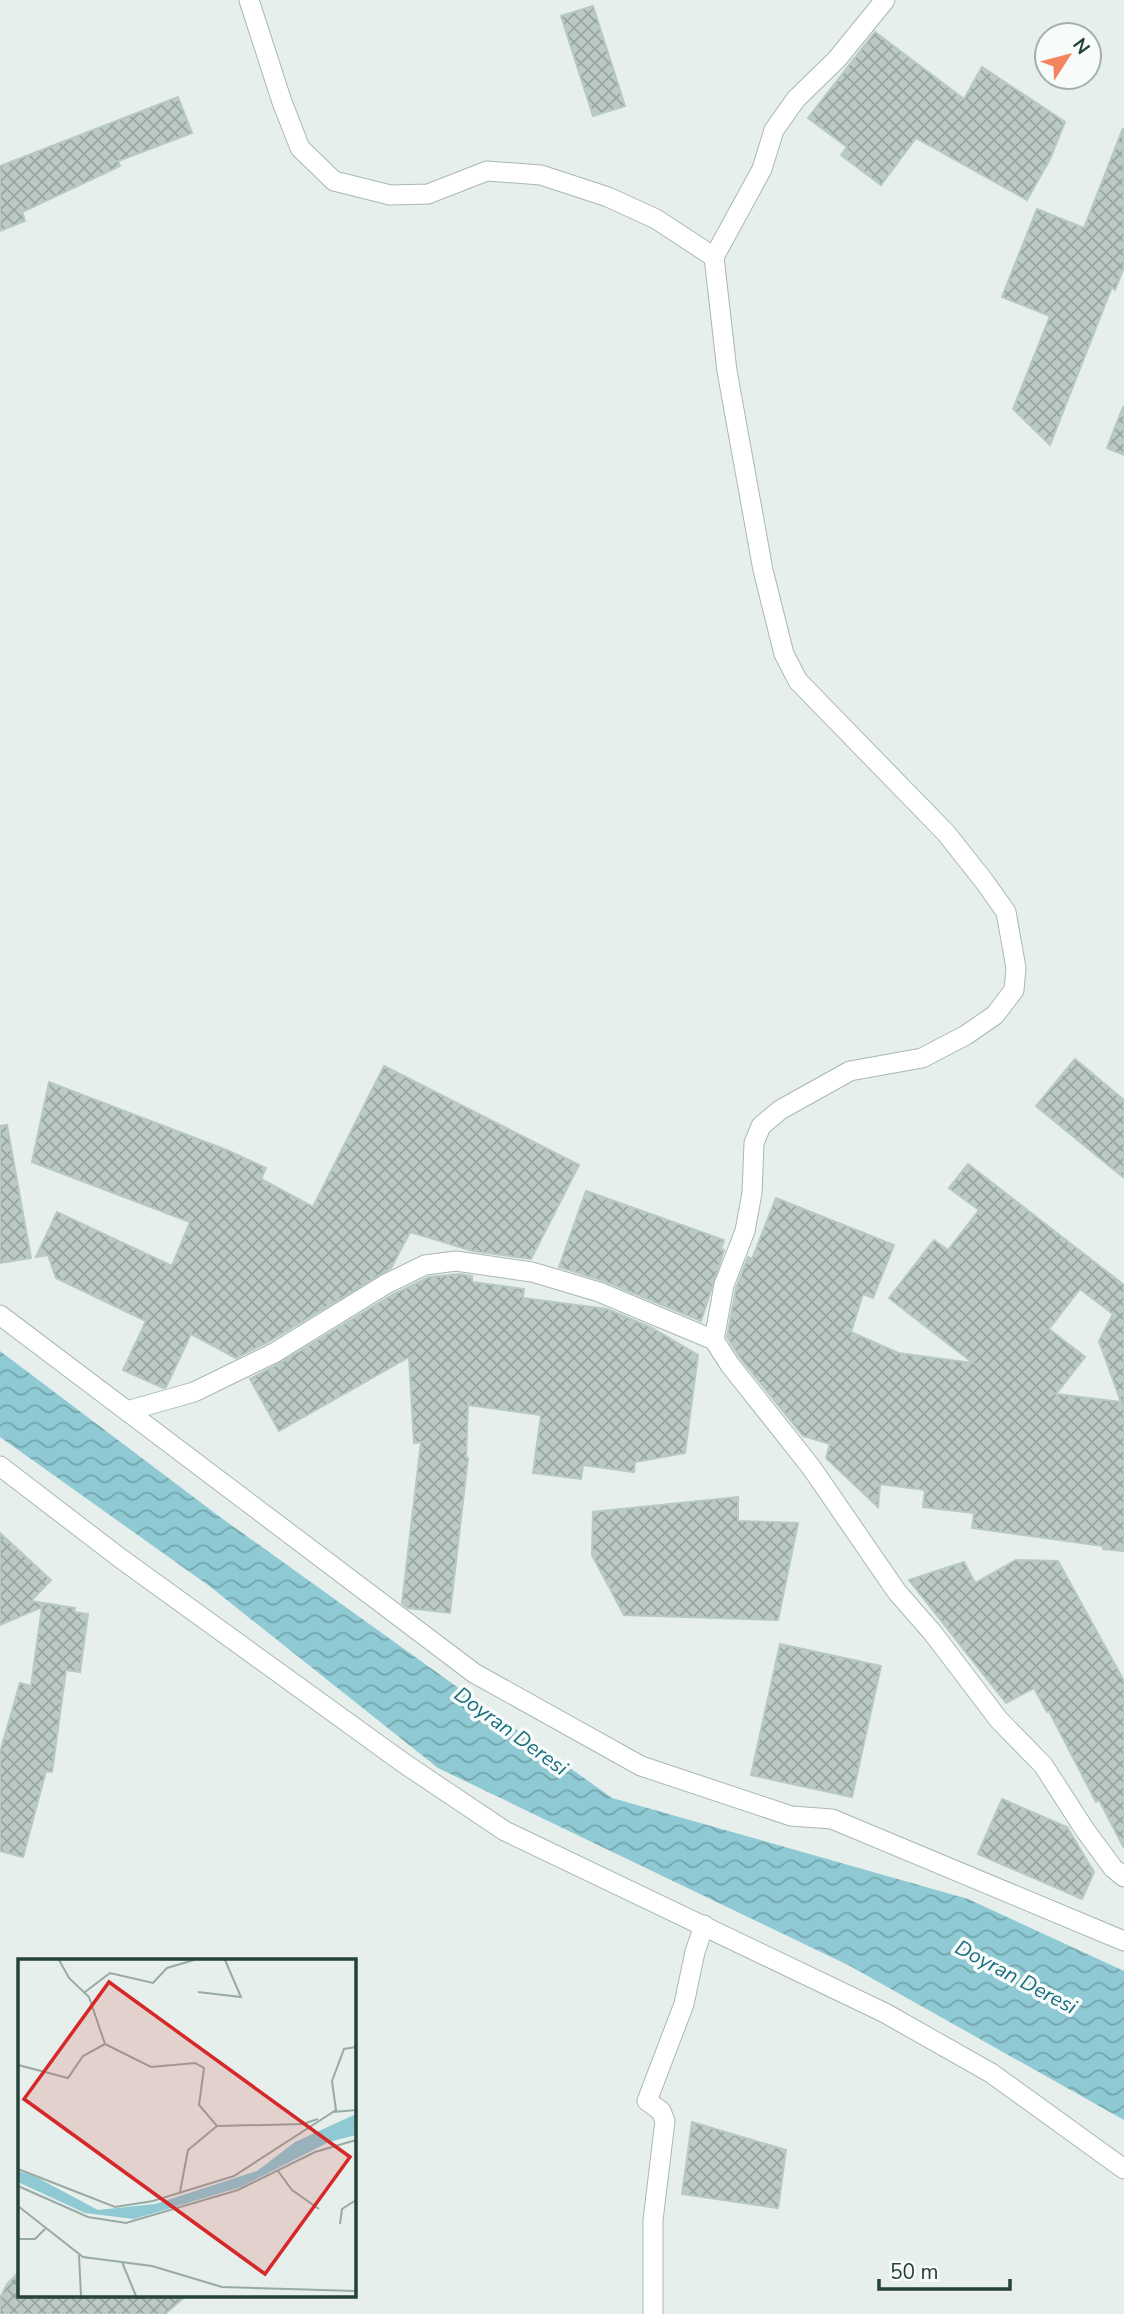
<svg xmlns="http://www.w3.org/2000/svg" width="1124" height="2314" viewBox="0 0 1124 2314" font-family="'Nunito Sans',sans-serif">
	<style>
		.water { fill: url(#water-waves) }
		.building { fill: url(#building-cross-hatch); stroke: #b8c9c2; stroke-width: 2; fill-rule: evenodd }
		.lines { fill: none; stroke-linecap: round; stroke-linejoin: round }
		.minor-casing { stroke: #a8b8b2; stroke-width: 21 }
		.minor { stroke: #fff; stroke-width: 19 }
		.labels { text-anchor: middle; stroke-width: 7; stroke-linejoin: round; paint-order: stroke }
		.water-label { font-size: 21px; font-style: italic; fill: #1c6f80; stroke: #f7fbf9 }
		.inset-road { fill: none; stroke: #98aaa4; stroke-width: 2 }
		.view { fill: #d62828; fill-opacity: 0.15; stroke: #d62828; stroke-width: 3.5 }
		.inset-edge { fill: none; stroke: #24423a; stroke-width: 3.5 }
	</style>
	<defs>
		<pattern id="water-waves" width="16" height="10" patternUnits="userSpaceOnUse" patternTransform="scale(1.75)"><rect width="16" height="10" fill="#8ec9d4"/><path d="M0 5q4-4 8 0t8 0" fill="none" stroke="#74a5ad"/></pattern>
		<pattern id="building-cross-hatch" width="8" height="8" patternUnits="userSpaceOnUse" patternTransform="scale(1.75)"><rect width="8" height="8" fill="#bbcac4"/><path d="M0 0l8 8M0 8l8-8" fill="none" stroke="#98a6a0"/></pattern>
	</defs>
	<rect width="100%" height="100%" fill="#e6efeb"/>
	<path class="water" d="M0,1351L220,1517L612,1798L968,1899L1124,1971V2120L850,1966L438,1768L208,1585L0,1437Z"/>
	<g class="building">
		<path d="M593,6L625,106L593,116L561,16Z"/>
		<path d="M875,32L964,99L982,67L1065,122L1050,159L1027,200L916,138L881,185L841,155L847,147L808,118Z"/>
		<path d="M178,97L192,133L118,161L120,166L22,212L25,221L0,231V166Z"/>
		<path d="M1123,128L1124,267L1115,290L1112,287L1050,445L1013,409L1050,316L1002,297L1037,209L1084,228Z"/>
		<path d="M1123,407H1124V455L1107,448Z"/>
		<path d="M1075,1059L1124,1100V1178L1036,1106Z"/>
		<path d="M384,1066L579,1165L531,1259L473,1251L410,1232L391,1268L268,1342L236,1358L191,1334L166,1387L163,1388L123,1370L146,1321L56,1278L48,1255L36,1257L57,1212L172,1266L190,1222L32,1162L49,1082L229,1151L266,1168L261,1179L313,1207Z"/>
		<path d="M7,1125L31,1258L0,1263V1126Z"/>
		<path d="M968,1164L1124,1285V1551L1103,1549V1546L972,1528L974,1513L923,1507L925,1490L880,1484L878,1507L826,1458L830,1444L803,1436L740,1358L727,1337L736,1288L748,1257L752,1259L776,1198L894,1245L873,1298L863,1294L851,1332L858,1335L857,1338L860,1336L898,1353L973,1363L889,1298L934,1240L948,1250L979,1210L949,1188ZM1080,1289L1113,1314L1099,1341L1121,1402L1056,1394L1085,1357L1049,1329Z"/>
		<path d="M586,1191L724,1240L721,1249L724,1250L701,1321L604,1281L559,1267Z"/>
		<path d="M460,1274L472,1276V1282L524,1289L523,1298L607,1309L650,1327L698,1355L685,1453L635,1462L634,1472L583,1465L581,1479L533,1473L541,1415L468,1405L466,1458H468L450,1613L408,1608L402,1603L421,1442L414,1443L409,1357L279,1431L250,1379L280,1363L392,1295L429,1277Z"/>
		<path d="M738,1497V1521L798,1523L778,1620L624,1615L592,1555L593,1512Z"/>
		<path d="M0,1533L51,1580L31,1601L75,1608L74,1612L88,1614L80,1672L66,1670L52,1772L46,1771L23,1857L0,1851V1752L20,1683L31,1686L42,1607L0,1625Z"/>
		<path d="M1016,1560L1058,1561L1124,1681V1848L1099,1800L1096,1802L1049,1711L1047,1712L1034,1688L1006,1703L909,1580L964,1562L975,1583Z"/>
		<path d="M780,1644L881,1666L852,1797L751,1775Z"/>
		<path d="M1002,1799L1067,1827L1094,1872L1082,1899L978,1854Z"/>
		<path d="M692,2122L786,2150L778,2208L682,2194Z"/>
		<path d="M19,2272V2295H187L165,2314H0V2298L7,2284Z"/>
	</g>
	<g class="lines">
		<g class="minor-casing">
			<g id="minor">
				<path d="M249,0L282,102L300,148L334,181L390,195L428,194L487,171L541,175L608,197L656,219L714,257"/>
				<path d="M885,0L837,59L796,99L774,130L762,169L714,257L727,371L763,570L784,654L798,681L946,833L984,881L1006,912L1016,968L1014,990L995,1015L966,1035L922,1058L850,1071L780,1110L761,1126L754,1143L752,1193L745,1231L724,1285L714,1340L730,1365L811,1467L897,1592L932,1632L999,1720L1043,1765L1085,1830L1113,1868L1124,1877"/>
				<path d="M0,1315L474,1673L641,1766L791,1816L832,1819L1124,1941"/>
				<path d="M127,1411L194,1392L274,1353L386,1284L425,1265L456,1261L532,1272L599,1292L714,1340"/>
				<path d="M0,1466L120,1558L405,1764L505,1831L885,2013L991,2073L1124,2169"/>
				<path d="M653,2314V2220L665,2121L661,2111L647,2101L684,2004L695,1952L704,1925"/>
			</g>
		</g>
		<use href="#minor" class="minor"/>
	</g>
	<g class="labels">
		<g class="water-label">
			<text transform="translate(511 1731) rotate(36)" y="7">Doyran Deresi</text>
			<text transform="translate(1016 1977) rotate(28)" y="7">Doyran Deresi</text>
		</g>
	</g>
	<g transform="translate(18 1959)">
		<rect width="338" height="338" fill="#e6efeb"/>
		<path d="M338,155V176L311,183L223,228L116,260L67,254L0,223V212L16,217L80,251L137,245L239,212L277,183Z" fill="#8ec9d4"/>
		<path class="inset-road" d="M41,1L51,19L71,38L87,85L133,108L177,104L186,109L181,146L199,167L285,165L300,160M67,33L92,14L135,24L149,9L176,1M180,33L223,38L207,1M0,106L50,119L65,97L87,85M315,153L338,151M0,210L97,248L135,242L216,217L318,151L314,122L326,90L338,88M260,212L274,231L301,250M0,227L70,258L108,264L220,231L297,193L338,181M162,233L170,191L199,167M0,247L65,298L134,307L204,328L338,332M322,265L324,250L338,241M0,280H17L27,270M61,296L63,337M104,303L118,337"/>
		<path class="view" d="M91,23L332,198L247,315L6,140Z"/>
		<rect width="338" height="338" class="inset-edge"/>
	</g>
	<g transform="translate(1068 56) rotate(54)"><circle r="33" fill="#f7fbf9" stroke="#a3b1ad" stroke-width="2"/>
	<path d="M0-5L12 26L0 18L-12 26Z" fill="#f4845f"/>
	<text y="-10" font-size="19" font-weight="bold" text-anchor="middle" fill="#24423a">N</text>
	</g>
	<path d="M879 2279v10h131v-10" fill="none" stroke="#24423a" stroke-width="3.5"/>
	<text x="890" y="2279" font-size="21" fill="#24423a" stroke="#f7fbf9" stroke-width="5" paint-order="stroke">50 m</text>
</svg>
